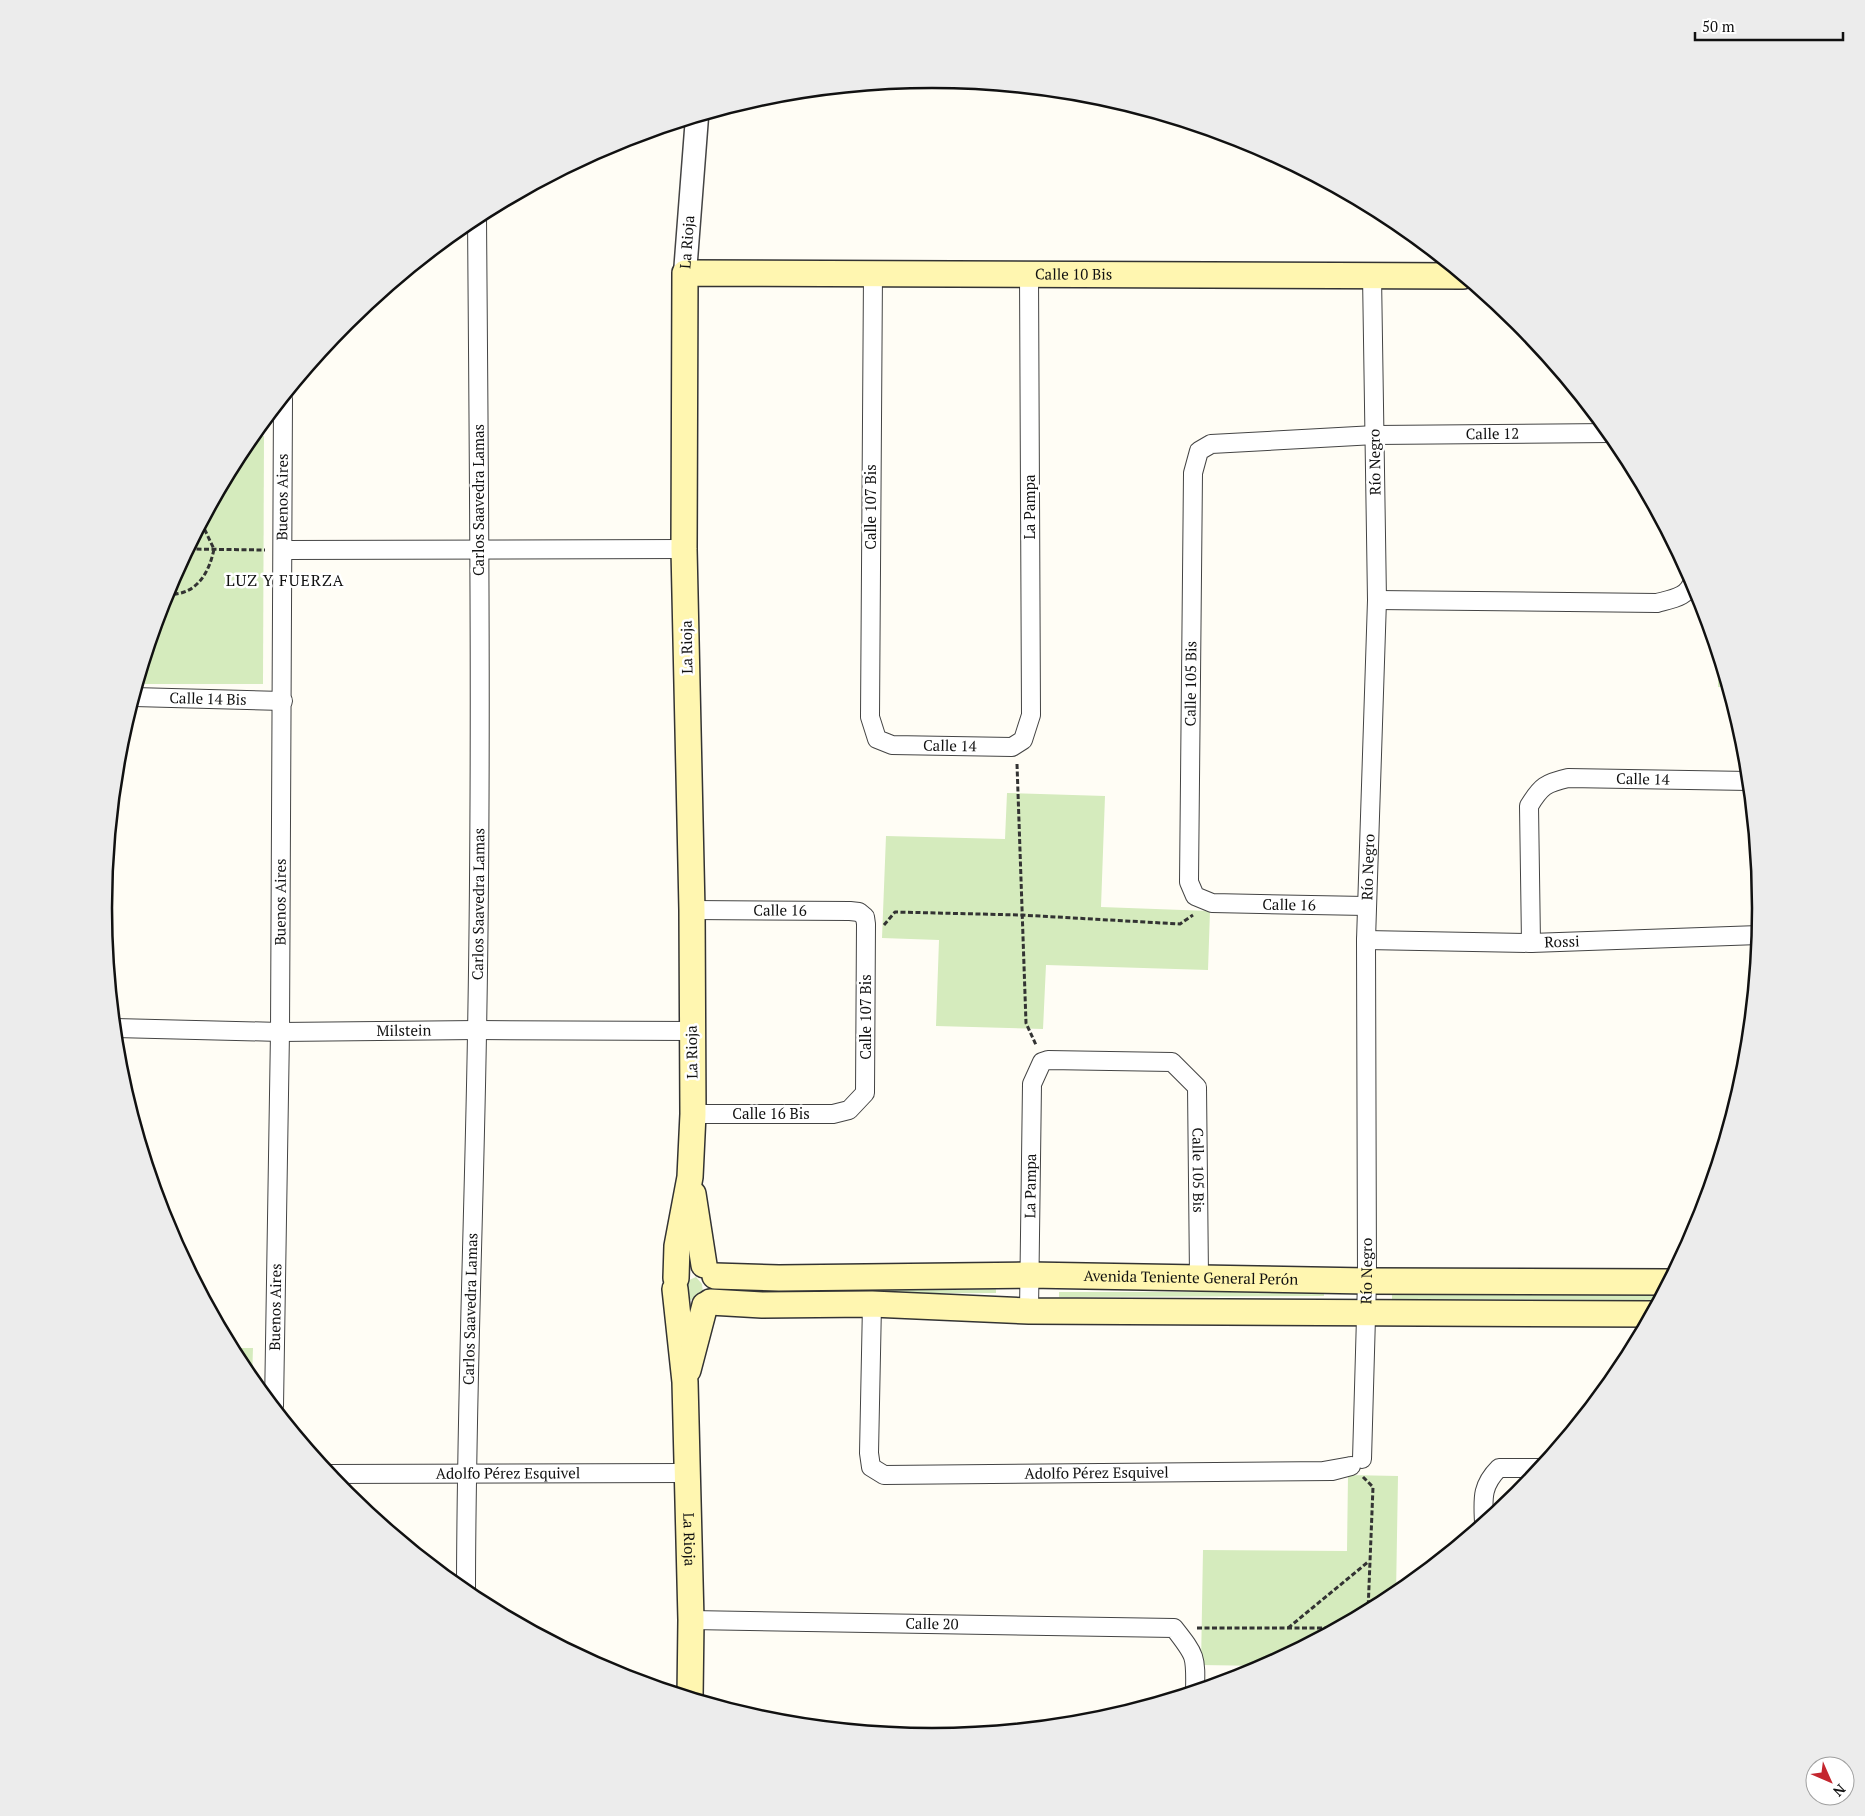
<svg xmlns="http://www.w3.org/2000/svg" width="1865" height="1816" viewBox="0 0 1865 1816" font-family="'PT Serif',serif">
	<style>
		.green { fill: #d5ebbd }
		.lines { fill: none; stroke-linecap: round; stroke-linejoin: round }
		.minor-casing { stroke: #444; stroke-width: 20 }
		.tertiary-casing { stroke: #444; stroke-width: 25 }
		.secondary-casing { stroke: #333; stroke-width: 28 }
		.path { stroke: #333; stroke-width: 3; stroke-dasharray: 5 2.5; stroke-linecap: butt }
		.minor { stroke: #fff; stroke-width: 18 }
		.tertiary { stroke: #fff; stroke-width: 22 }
		.secondary { stroke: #fff6b0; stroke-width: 25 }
		.labels { text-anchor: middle; stroke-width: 5; stroke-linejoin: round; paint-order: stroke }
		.street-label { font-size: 15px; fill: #111; stroke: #fff }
		.neighbourhood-label { font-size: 16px; letter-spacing: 1px; fill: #111; stroke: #fff }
		.rim { fill: none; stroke: #111; stroke-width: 2.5 }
	</style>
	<rect width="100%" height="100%" fill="#fffdf5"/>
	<g class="green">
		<path d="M252,436H264L263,684H138L166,590L243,447Z"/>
		<path d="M1718,654L1728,687H1718Z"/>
		<path d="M1007,793L1105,796L1101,907L1210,911L1208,970L1046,965L1043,1029L936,1026L939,940L882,938L886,836L1005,839Z"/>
		<path d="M696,1277L702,1284L703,1293L698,1299L689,1300L684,1287L687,1281Z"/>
		<path d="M996,1289V1293L731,1295V1290Z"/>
		<path d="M1059,1292H1324V1296L1059,1297Z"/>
		<path d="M1392,1294L1661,1295L1659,1300L1392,1299Z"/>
		<path d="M232,1348H253L252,1379Z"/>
		<path d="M1348,1475L1398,1476L1396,1595L1265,1666L1201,1665L1203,1550L1347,1551Z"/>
	</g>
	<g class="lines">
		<g class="minor-casing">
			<g id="minor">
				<path id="s1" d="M873,273L870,717L877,739L892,745L1012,747L1023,740L1031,715L1029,274"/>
				<path d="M283,550L684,549"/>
				<path d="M1377,600L1657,603C1672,599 1689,597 1693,580"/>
				<path id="s2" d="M134,697L283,701"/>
				<path id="s3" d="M1366,906L1212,903L1195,896L1189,882L1193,473L1199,451L1211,444L1375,435L1610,433"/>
				<path id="s4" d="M692,910L850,911L859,912L865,917L866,924L865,1093L849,1110L833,1114H693"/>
				<path id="s5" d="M1366,940L1531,943L1759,935"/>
				<path id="s6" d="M1531,943L1529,806C1541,786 1546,783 1568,778L1749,781"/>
				<path id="s7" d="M115,1028L280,1032L477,1030L691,1031"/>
				<path id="s8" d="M872,1304L869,1453L871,1467L884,1475L1332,1471L1351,1466L1323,1471"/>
				<path id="s9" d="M1029,1311L1032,1084L1042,1062L1048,1060L1172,1062L1197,1087L1199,1276"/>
				<path id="s10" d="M274,1406L280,1032L283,399"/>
				<path id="s11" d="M1362,1459L1367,1281L1366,940L1377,600L1372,275"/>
				<path id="s12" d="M329,1474L686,1473"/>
				<path d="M1484,1523C1483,1499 1481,1486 1499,1468H1540"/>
				<path id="s13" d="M466,1593C466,1406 474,1219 477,1033C482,761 479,488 477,216"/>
				<path id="s14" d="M691,1620L1174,1628C1196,1656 1196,1656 1195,1691"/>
			</g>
		</g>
		<g class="tertiary-casing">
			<g id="tertiary">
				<path id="s15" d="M685,273L697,117"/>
			</g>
		</g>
		<g class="secondary-casing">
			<g id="secondary">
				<path d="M693,1194L704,1265"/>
				<path id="s16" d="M715,1276L779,1278L1029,1275L1367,1281L1668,1282"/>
				<path id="s17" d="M676,1278L677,1246L690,1177L693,1114L692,910L684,549L685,273L1463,276"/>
				<path id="s18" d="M675,1289L685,1382L691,1620L690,1697"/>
				<path d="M710,1302L762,1305L872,1304L1029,1311L1651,1314"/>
				<path d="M688,1370L705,1305"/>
			</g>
		</g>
		<g class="path">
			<path d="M189,549L265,550"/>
			<path d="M166,594C195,597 209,574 214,549L202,524"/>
			<path d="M1017,764L1026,1023L1036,1045"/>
			<path d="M884,925L895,912L1021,915L1180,924L1193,915"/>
			<path d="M1363,1477L1373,1487L1368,1611"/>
			<path d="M1197,1628H1337"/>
			<path d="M1288,1628L1368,1562"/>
		</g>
		<use href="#minor" class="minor"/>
		<use href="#tertiary" class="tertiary"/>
		<use href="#secondary" class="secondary"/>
	</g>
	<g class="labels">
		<g class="street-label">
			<text dy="5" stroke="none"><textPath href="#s15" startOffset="31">La Rioja</textPath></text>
			<text dy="5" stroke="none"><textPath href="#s17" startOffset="1395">Calle 10 Bis</textPath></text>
			<text dy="5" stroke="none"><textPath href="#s3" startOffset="915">Calle 12</textPath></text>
			<text transform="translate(1375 462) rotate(-91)" y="5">Río Negro</text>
			<text dy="5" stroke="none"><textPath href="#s10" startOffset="909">Buenos Aires</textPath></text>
			<text transform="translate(479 500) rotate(-90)" y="5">Carlos Saavedra Lamas</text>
			<text transform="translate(871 507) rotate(-90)" y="5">Calle 107 Bis</text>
			<text transform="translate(1030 507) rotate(-90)" y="5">La Pampa</text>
			<text transform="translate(687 647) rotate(-91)" y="5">La Rioja</text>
			<text dy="5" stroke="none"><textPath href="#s3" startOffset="386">Calle 105 Bis</textPath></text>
			<text dy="5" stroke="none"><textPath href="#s2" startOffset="74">Calle 14 Bis</textPath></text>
			<text dy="5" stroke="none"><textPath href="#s1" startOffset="541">Calle 14</textPath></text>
			<text dy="5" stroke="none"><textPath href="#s6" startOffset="262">Calle 14</textPath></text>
			<text dy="5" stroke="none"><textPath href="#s11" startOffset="592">Río Negro</textPath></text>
			<text dy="5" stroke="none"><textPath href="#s10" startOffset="504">Buenos Aires</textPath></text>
			<text dy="5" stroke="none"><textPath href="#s13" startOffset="689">Carlos Saavedra Lamas</textPath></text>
			<text transform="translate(1289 905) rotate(1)" y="5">Calle 16</text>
			<text dy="5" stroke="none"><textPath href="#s4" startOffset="88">Calle 16</textPath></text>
			<text dy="5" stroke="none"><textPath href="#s5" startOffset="196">Rossi</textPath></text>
			<text transform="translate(866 1017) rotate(-90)" y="5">Calle 107 Bis</text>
			<text dy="5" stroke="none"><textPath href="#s7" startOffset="289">Milstein</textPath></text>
			<text transform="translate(692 1052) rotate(-91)" y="5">La Rioja</text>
			<text x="771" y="1119">Calle 16 Bis</text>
			<text dy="5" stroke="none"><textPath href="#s9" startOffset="500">Calle 105 Bis</textPath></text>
			<text dy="5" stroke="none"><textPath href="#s9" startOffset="125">La Pampa</textPath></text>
			<text dy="5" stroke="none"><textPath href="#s11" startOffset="188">Río Negro</textPath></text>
			<text dy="5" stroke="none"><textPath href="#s16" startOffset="476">Avenida Teniente General Perón</textPath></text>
			<text dy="5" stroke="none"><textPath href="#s10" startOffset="99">Buenos Aires</textPath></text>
			<text dy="5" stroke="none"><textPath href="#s13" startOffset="284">Carlos Saavedra Lamas</textPath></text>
			<text dy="5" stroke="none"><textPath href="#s8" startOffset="391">Adolfo Pérez Esquivel</textPath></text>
			<text dy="5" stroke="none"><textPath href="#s12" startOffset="179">Adolfo Pérez Esquivel</textPath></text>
			<text dy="5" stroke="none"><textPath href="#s18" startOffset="251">La Rioja</textPath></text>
			<text dy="5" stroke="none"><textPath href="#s14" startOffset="241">Calle 20</textPath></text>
		</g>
		<g class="neighbourhood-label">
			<text x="285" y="586">LUZ Y FUERZA</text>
		</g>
	</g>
	<path d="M0 0H1865V1816H0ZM112 908a820 820 0 1 1 1640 0a820 820 0 1 1-1640 0Z" fill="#ececec" fill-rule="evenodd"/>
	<path class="rim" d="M112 908a820 820 0 1 1 1640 0a820 820 0 1 1-1640 0Z"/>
	<g transform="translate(1830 1781) rotate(135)"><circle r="24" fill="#ffffff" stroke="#a0a0a0"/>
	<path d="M0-4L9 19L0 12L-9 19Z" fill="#c4262e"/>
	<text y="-8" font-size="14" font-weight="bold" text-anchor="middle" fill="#111111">N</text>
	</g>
	<path d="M1695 32v8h148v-8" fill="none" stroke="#111111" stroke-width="2.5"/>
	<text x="1702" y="32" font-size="15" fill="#111111" stroke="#ffffff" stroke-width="4" paint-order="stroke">50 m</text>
</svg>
